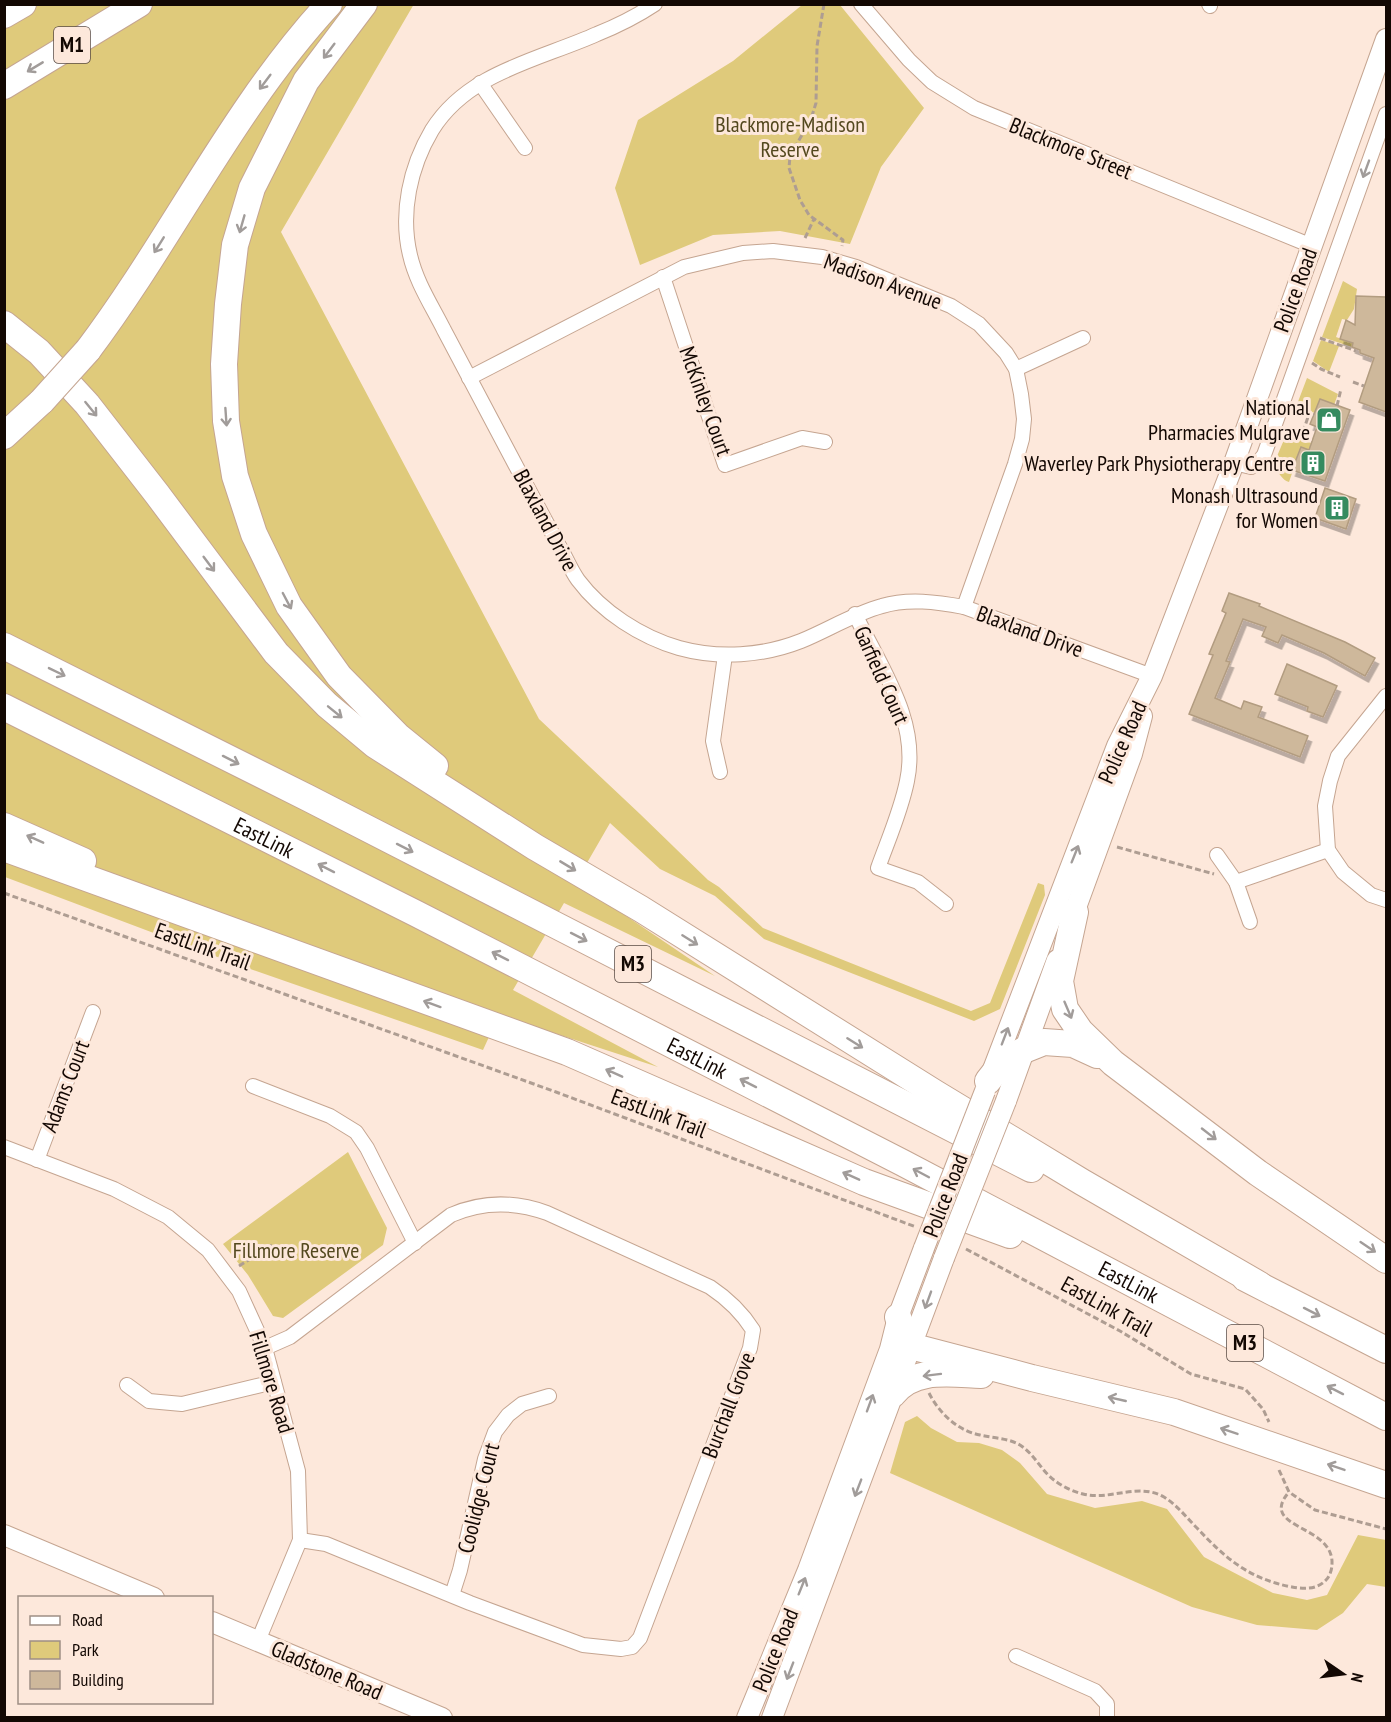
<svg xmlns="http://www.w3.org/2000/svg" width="1391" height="1722" viewBox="0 0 1391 1722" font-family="'PT Sans Narrow',sans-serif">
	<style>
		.green { fill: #dfca7b }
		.building { fill: #ceb89b; stroke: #b29c80; stroke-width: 1.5; filter: url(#shadow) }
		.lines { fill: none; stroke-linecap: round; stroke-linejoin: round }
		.minor-casing { stroke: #c5a591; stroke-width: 16 }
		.secondary-casing { stroke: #c5a591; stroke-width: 22 }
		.motorway-casing { stroke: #c5a591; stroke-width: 28 }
		.path { stroke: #ae9d92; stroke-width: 3; stroke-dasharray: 6 3; stroke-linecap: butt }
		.minor { stroke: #fff; stroke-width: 14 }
		.secondary { stroke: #fff; stroke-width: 20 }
		.motorway { stroke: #fff; stroke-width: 26 }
		.secondary-bridge-casing { stroke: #c5a591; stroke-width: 22; stroke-linecap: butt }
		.motorway-bridge-casing { stroke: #c5a591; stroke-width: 28; stroke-linecap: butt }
		.secondary-bridge { stroke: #fff; stroke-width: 20 }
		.motorway-bridge { stroke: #fff; stroke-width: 26 }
		.oneway { stroke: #a19c9a }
		.labels { text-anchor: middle; stroke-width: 6; stroke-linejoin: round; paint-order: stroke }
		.shield { fill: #fde8db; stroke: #594b44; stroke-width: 1.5 }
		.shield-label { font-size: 21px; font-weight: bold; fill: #130803 }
		.park-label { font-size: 22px; fill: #53481e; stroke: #fde8db }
		.street-label { font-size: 22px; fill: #130803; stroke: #fde8db }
		.poi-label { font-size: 22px; fill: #130803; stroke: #fde8db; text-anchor: end }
	</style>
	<defs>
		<filter id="shadow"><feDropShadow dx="3.5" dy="6" stdDeviation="0" flood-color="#0004"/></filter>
	</defs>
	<rect width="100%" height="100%" fill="#fde8db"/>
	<g class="green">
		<path d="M414,4L281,232L539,719L640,814L708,880L719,887L763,928L971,1011L990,1003L1038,883L1044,885L1045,895L1000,1009L974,1021L764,939L715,896L660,869L610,823L576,882L715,976L564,903L513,990L658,1067L499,1015L483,1050L236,964L5,877V5Z"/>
		<path d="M802,5H840L924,108L881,167L850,244L780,231L713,235L640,265L615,188L638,120L733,61Z"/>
		<path d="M1343,281L1357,289L1354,309L1347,320L1342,319L1336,337L1353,343L1352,347L1322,337Z"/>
		<path d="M1321,340L1339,346L1329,372L1313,361Z"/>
		<path d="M1307,378L1338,394L1334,405L1320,399L1315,413L1296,407Z"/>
		<path d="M1286,435L1311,443L1309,450L1301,447L1289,482C1281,480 1280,471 1272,468Z"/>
		<path d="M348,1152L387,1228L383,1245L283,1318L273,1316L248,1275L223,1244Z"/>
		<path d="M917,1416L931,1428L957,1442L979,1443L1002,1450L1020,1463L1047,1494L1095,1508L1142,1501L1167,1509L1204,1557L1273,1593L1307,1600L1327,1595L1358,1535L1386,1540V1587L1367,1584L1343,1613L1317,1630L1257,1625L1192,1607L890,1473L905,1422Z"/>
	</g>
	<g class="building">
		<path d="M1356,296L1386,297V412L1359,402L1374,358L1360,353V350L1352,347L1353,343L1340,339L1346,320L1355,325Z"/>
		<path d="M1320,399L1350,410L1325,481L1292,470L1301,447L1309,450L1317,427L1310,424Z"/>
		<path d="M1325,488L1356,499L1346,529L1315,518Z"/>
		<path d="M1229,593L1260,604L1259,606L1345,642L1375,658L1365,676L1324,653L1282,635L1278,643L1262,636L1266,627L1243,619L1226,661L1230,662L1215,698L1241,709L1244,701L1262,707L1258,717L1308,736L1300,757L1189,714L1213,655L1209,654L1226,613L1222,611Z"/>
		<path d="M1287,664L1337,686L1323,717L1307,711L1308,707L1275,694Z"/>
	</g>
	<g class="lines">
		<g class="minor-casing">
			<g id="minor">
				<path d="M655,4C637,16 617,26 597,34C539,60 468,72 432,130C410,167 400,213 410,255C416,282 432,306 444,330C468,376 492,421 516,466C530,492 544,518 558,544C565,555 570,569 578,580C602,612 641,637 679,648C719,659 763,656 801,641C828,630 853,614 882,606C908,598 937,602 964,607L1152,676"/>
				<path d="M861,4L909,60L932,82L974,108L1312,246"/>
				<path d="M1209,4L1210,6"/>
				<path d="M480,83L525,148"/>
				<path d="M663,277L725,465L802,438L825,442"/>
				<path d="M1016,369L1083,338"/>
				<path d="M469,378L684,267L743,253L773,251L822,257L856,267L951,306L979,324L1006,353L1016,369L1021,394L1024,419L1022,439L1015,464L964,607"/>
				<path d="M1234,463L1251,467L1259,461L1264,455L1386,114"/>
				<path d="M855,614C880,667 920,720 907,781C901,811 888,840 878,868L918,882L946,904"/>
				<path d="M1386,696L1338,756L1330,781L1325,806L1328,850L1343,872L1371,895L1386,900"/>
				<path d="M720,772L713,741L725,655"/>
				<path d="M1217,855L1236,882L1250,922"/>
				<path d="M1236,882L1328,850"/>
				<path d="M253,1086L330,1116L356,1132L367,1148L415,1243"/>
				<path d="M4,1147L114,1189L168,1217L208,1250L239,1291L265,1348L298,1471L300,1540L258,1641"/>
				<path d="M37,1160L93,1012"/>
				<path d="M265,1348L290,1337L451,1215C483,1201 514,1201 547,1213L710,1287C728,1299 741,1311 753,1330L750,1348L640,1638L632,1647L621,1649L583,1645L470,1603L326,1544L300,1540"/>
				<path d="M127,1385L149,1401L182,1404L274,1382"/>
				<path d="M452,1595L460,1570L485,1459L495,1432L508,1415L522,1404L549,1396"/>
				<path d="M1016,1656L1095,1691L1107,1704V1718"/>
			</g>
		</g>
		<g class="secondary-casing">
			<g id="secondary">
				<path d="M1070,924L1132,754L1142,716"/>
				<path d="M992,1072L1117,746L1152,676L1234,463L1386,39"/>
				<path d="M1006,1101L1057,960"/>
				<path d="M4,1535L154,1598"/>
				<path d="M212,1622L442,1718"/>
				<path d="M747,1718L808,1570L890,1349L898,1317L924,1248"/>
				<path d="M772,1718L944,1258"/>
			</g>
		</g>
		<g class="motorway-casing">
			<g id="motorway">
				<path d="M364,4L306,81L252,188L235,245L228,304L224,364L226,421L235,476L254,534L289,606L339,676L398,736L435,766"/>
				<path d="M4,15L23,4"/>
				<path d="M4,86L139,4"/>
				<path d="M4,324L39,352L87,404L157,494L276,653L327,705L375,745L535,847L641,909L935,1093L1082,1182L1260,1285"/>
				<path d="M88,350C173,237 233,108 329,4"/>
				<path d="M4,436L42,401"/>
				<path d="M4,646L308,798L1031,1169"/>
				<path id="s1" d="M4,707L415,913L903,1163L1386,1417"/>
				<path d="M4,826L83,861"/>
				<path d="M4,848L567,1052L864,1182L1010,1235"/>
				<path d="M1075,912L1060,981L1065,1009L1080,1031L1113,1063L1258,1173L1386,1260"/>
				<path d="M988,1081L1003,1062L1024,1050L1044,1042L1073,1044L1097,1055"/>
				<path d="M1245,1278L1386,1350"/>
				<path d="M898,1317L903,1332L918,1348L1032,1378L1174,1412L1386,1485"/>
				<path d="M893,1394C914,1367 951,1374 981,1375"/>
			</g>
		</g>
		<g class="path">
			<path d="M824,4L817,46L816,103L811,119L790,156L789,168L800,200L809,215L843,240L842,246"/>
			<path d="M805,238L814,219"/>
			<path d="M1320,338L1356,351"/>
			<path d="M1312,363L1321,369L1340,377"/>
			<path d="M1353,382L1364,386"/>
			<path d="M1337,406L1341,389"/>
			<path d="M1296,409L1314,415"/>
			<path d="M1303,432L1309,414"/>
			<path d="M1117,847L1214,874"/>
			<path d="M4,893L556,1092L916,1227"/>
			<path d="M966,1249L1120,1331L1191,1374L1245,1389L1263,1409L1269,1422"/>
			<path d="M239,1266L272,1245"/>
			<path d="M929,1393C939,1413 958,1431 980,1435C993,1438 1008,1438 1020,1445C1029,1451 1035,1459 1042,1468C1052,1481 1067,1490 1083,1494C1110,1501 1138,1482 1164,1497C1177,1505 1186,1517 1197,1528C1225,1558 1249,1579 1292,1587C1303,1589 1317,1590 1326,1580C1330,1576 1332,1569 1332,1564C1334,1524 1257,1529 1289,1492"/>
			<path d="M1279,1470L1289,1492L1315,1510L1386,1529"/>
		</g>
		<use href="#minor" class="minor"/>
		<use href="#secondary" class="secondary"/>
		<use href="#motorway" class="motorway"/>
		<g class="secondary-bridge-casing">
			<g id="secondary-bridge">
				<path d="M924,1248L985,1091"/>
				<path d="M944,1258L1006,1101"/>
			</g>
		</g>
		<g class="motorway-bridge-casing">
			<path id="motorway-bridge" d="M42,401L88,350"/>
		</g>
		<use href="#secondary-bridge" class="secondary-bridge"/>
		<use href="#motorway-bridge" class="motorway-bridge"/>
	</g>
	<defs><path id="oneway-shaft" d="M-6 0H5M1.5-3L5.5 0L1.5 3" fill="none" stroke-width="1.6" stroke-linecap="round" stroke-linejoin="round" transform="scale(1.5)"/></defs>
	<g class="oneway">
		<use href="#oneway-shaft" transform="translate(329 51) rotate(127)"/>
		<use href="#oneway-shaft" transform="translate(35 67) rotate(149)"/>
		<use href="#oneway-shaft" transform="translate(265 82) rotate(127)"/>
		<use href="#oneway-shaft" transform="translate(1366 169) rotate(110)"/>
		<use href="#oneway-shaft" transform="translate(242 224) rotate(106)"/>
		<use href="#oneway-shaft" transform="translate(159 245) rotate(122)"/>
		<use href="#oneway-shaft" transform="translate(91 409) rotate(51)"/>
		<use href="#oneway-shaft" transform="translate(226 417) rotate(86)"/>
		<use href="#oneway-shaft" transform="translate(209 564) rotate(53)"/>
		<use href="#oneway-shaft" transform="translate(287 601) rotate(62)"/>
		<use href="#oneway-shaft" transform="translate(57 672) rotate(26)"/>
		<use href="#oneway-shaft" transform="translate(335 712) rotate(39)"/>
		<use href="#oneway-shaft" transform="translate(231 760) rotate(27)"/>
		<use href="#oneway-shaft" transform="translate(35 839) rotate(-156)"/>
		<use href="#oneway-shaft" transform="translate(405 848) rotate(27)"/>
		<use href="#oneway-shaft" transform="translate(1075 854) rotate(-68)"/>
		<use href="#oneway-shaft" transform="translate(568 866) rotate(31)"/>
		<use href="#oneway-shaft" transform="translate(326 868) rotate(-153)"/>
		<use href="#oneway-shaft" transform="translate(579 937) rotate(27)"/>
		<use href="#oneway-shaft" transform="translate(690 940) rotate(32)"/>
		<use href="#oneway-shaft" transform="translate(500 956) rotate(-153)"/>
		<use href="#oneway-shaft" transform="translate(432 1004) rotate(-160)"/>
		<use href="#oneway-shaft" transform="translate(1068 1010) rotate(67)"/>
		<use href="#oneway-shaft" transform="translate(1005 1036) rotate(-69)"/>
		<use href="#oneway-shaft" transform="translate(855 1043) rotate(32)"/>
		<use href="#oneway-shaft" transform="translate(614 1073) rotate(-156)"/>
		<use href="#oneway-shaft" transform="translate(748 1083) rotate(-153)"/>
		<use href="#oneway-shaft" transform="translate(1209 1134) rotate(38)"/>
		<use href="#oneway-shaft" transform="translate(921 1173) rotate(-152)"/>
		<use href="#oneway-shaft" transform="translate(851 1176) rotate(-156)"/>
		<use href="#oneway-shaft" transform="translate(1368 1247) rotate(34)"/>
		<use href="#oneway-shaft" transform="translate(928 1300) rotate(110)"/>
		<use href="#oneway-shaft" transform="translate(1312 1312) rotate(27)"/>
		<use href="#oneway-shaft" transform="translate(932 1375) rotate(173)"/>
		<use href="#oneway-shaft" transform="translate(1335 1390) rotate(-153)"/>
		<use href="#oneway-shaft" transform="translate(1117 1399) rotate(-167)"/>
		<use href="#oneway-shaft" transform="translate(870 1403) rotate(-70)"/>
		<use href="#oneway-shaft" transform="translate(1229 1431) rotate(-161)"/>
		<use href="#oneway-shaft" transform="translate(1336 1467) rotate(-161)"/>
		<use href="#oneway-shaft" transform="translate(858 1488) rotate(111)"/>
		<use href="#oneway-shaft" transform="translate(802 1586) rotate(-68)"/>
		<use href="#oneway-shaft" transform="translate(790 1671) rotate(111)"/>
	</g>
	<defs>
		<g id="shop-square" transform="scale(1.35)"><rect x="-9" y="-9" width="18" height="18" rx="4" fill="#358b5f" stroke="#fde8db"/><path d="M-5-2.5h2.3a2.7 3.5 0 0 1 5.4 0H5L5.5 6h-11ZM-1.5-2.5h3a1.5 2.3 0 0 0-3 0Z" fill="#fff"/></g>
		<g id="building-square" transform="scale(1.35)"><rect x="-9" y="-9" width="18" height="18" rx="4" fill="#358b5f" stroke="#fde8db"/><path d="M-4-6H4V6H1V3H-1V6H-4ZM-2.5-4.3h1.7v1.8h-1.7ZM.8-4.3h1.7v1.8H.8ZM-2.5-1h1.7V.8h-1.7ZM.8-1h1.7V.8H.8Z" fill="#fff"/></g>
	</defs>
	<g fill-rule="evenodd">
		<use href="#shop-square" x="1329" y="420"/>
		<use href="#building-square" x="1313" y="463"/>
		<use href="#building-square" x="1337" y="508"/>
	</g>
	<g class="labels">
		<g class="shield">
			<rect x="54" y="27" width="36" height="36" rx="4.5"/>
			<rect x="615" y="946" width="36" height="36" rx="4.5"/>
			<rect x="1227" y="1325" width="36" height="36" rx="4.5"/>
		</g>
		<g class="shield-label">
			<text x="72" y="52">M1</text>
			<text x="633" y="971">M3</text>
			<text x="1245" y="1350">M3</text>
		</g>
		<g class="park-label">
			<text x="790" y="132">Blackmore-Madison<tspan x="790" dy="25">Reserve</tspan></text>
			<text x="296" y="1258">Fillmore Reserve</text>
		</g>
		<g class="street-label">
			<text transform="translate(1071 148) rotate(22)" y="8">Blackmore Street</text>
			<text transform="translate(883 281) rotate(20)" y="8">Madison Avenue</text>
			<text transform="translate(1295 290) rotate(-70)" y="8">Police Road</text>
			<text transform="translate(706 401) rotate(70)" y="8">McKinley Court</text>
			<text transform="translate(546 520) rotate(62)" y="8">Blaxland Drive</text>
			<text transform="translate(1030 631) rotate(20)" y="8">Blaxland Drive</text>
			<text transform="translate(882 675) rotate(66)" y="8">Garfield Court</text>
			<text transform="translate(1122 742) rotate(-66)" y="8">Police Road</text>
			<text dy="8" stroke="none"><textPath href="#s1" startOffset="291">EastLink</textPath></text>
			<text transform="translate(203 946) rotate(20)" y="8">EastLink Trail</text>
			<text dy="8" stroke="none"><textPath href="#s1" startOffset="777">EastLink</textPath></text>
			<text transform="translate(65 1086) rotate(-69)" y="8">Adams Court</text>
			<text transform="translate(659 1113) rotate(21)" y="8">EastLink Trail</text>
			<text transform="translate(945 1195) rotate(-69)" y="8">Police Road</text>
			<text dy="8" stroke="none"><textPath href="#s1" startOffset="1263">EastLink</textPath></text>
			<text transform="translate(1107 1306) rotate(29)" y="8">EastLink Trail</text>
			<text transform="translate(272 1382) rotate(73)" y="8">Fillmore Road</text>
			<text transform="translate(728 1405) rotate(-69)" y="8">Burchall Grove</text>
			<text transform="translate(478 1498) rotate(-76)" y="8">Coolidge Court</text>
			<text transform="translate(775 1650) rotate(-68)" y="8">Police Road</text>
			<text transform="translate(327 1670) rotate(23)" y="8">Gladstone Road</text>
		</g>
		<g class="poi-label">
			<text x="1310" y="415">National<tspan x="1310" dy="25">Pharmacies Mulgrave</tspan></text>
			<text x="1294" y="471">Waverley Park Physiotherapy Centre</text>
			<text x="1318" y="503">Monash Ultrasound<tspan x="1318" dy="25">for Women</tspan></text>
		</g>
	</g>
	<rect width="1391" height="1722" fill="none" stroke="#130803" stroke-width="12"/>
	<rect x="18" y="1596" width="195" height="108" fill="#fde8db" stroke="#9f8e85" stroke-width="1.5"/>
	<rect x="30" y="1616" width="30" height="9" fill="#ffffff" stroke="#9f8e85" stroke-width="1.5"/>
	<text x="72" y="1626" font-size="18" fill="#130803">Road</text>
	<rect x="30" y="1641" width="30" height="18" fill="#dfca7b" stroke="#9f8e85" stroke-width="1.5"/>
	<text x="72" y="1656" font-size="18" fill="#130803">Park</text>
	<rect x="30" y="1671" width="30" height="18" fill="#ceb89b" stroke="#9f8e85" stroke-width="1.5"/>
	<text x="72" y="1686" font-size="18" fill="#130803">Building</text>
	<g transform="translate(1343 1674) rotate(104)" stroke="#fde8db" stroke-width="4.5" paint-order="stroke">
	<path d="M0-4.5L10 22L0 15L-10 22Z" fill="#130803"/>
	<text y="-9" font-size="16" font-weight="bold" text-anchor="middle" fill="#130803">N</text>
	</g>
</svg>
